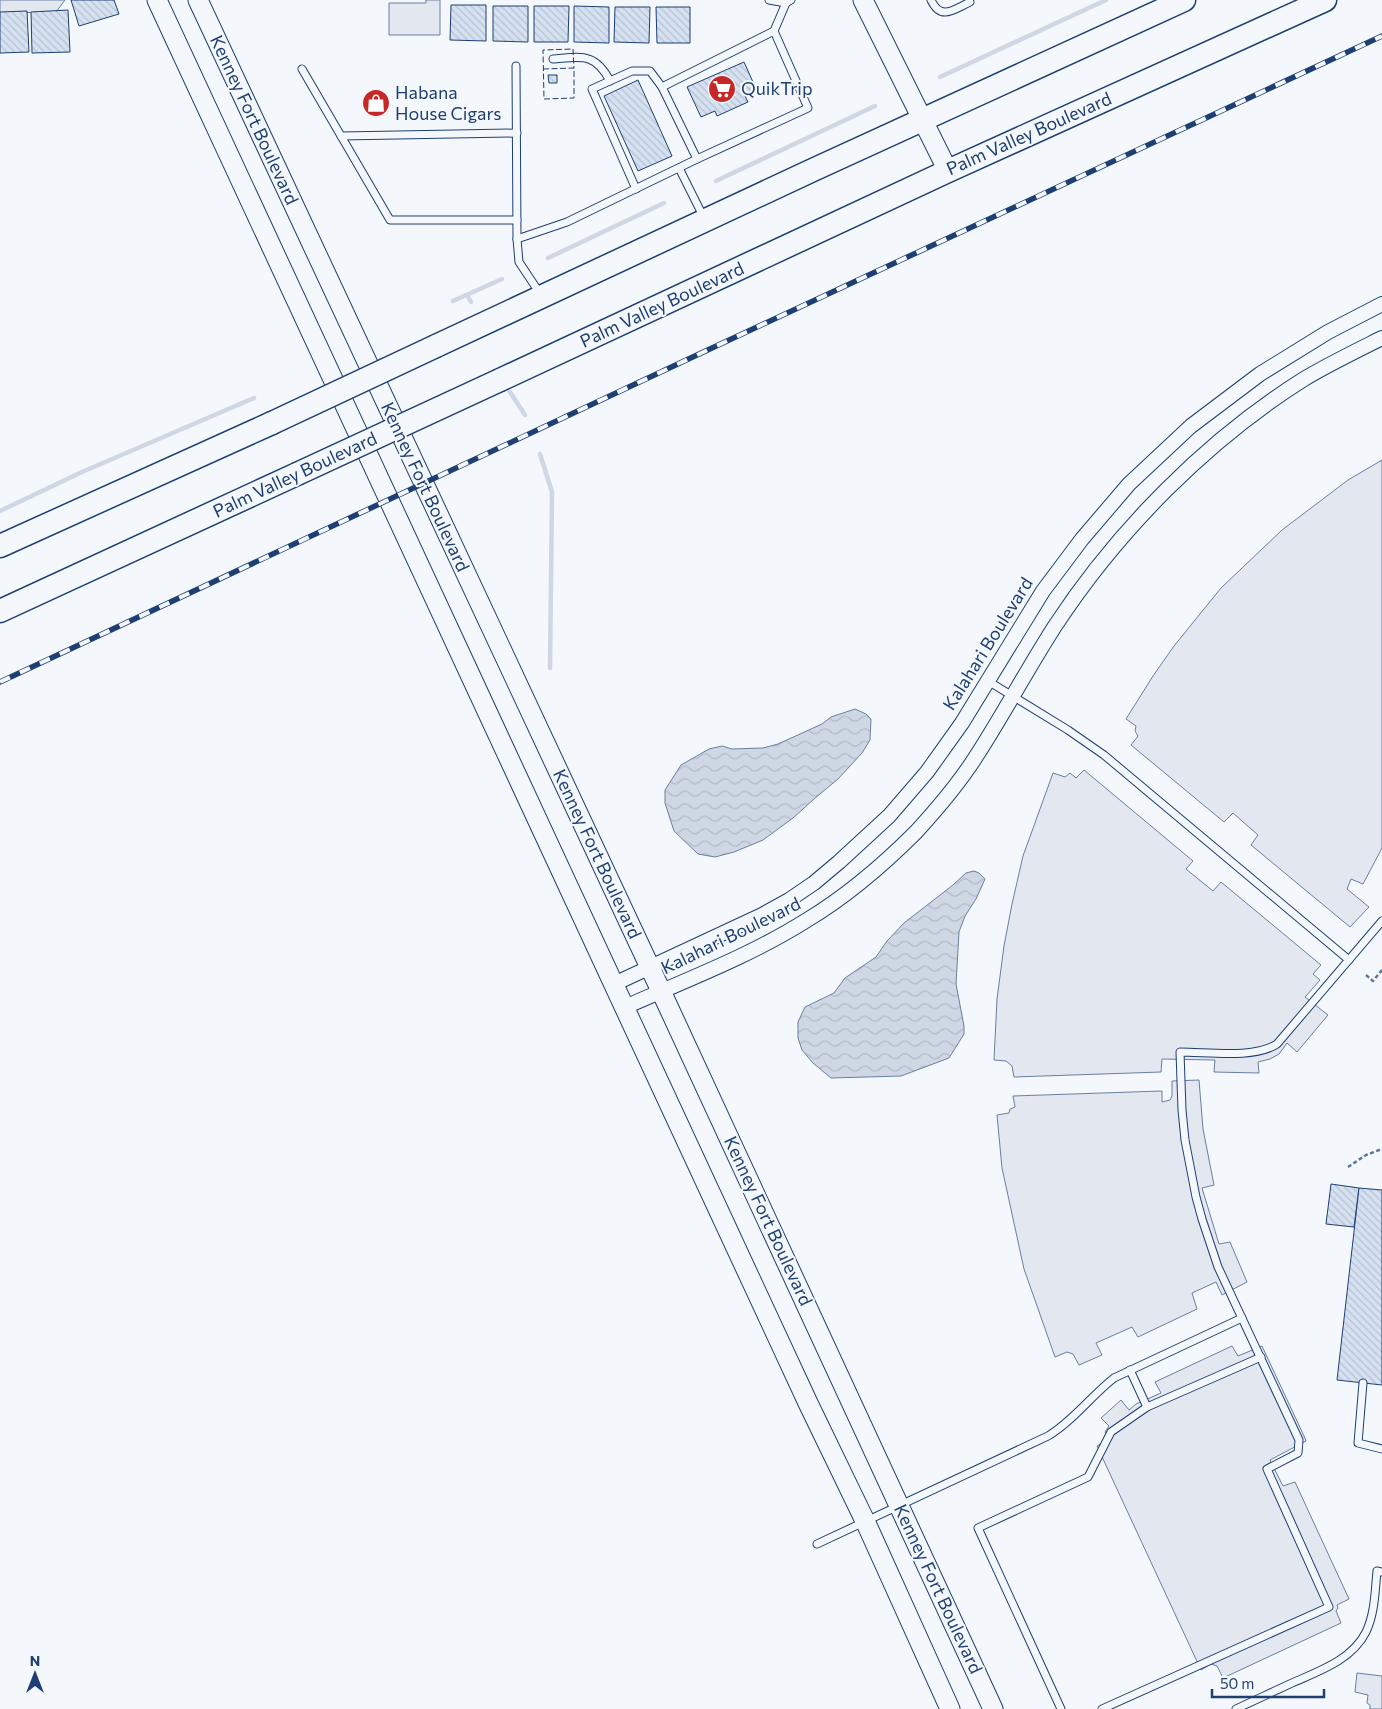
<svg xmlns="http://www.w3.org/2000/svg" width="1382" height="1709" viewBox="0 0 1382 1709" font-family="Commissioner,sans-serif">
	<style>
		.parking { fill: #e3e8f0; stroke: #687fa3 }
		.water { fill: url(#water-waves); stroke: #687fa3 }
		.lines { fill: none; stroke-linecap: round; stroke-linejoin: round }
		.stream { stroke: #cfd7e4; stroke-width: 4.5 }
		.building { fill: url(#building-back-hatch); stroke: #1d3f73 }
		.service-casing { stroke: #1d3f73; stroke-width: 9 }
		.minor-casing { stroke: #1d3f73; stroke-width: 16 }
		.secondary-casing { stroke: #1d3f73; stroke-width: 21 }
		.trunk-casing { stroke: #1d3f73; stroke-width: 25 }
		.path { stroke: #5e769c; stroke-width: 2.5; stroke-dasharray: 4 2.5; stroke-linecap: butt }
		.service { stroke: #f4f7fb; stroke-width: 7 }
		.minor { stroke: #f4f7fb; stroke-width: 14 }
		.secondary { stroke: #f4f7fb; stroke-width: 19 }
		.trunk { stroke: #f4f7fb; stroke-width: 22 }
		.rail-casing { stroke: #1d3f73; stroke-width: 5.5 }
		.rail { stroke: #f4f7fb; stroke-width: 4; stroke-dasharray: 11; stroke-linecap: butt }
		.trunk-bridge-casing { stroke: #1d3f73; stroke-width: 25; stroke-linecap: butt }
		.trunk-bridge { stroke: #f4f7fb; stroke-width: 22 }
		.fence { stroke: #1d3f73; stroke-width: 1; stroke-dasharray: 6 2.5; stroke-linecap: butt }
		.labels { text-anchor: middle; stroke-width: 4; stroke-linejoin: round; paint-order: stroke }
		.poi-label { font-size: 18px; fill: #1d3f73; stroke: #f4f7fb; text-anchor: start }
		.street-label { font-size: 18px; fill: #1d3f73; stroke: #f4f7fb }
	</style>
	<defs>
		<pattern id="water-waves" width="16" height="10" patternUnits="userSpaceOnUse" patternTransform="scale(1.25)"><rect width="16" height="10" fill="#cfd7e4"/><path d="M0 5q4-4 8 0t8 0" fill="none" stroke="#b1bac7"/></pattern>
		<pattern id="building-back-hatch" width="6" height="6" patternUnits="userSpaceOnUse" patternTransform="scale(1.25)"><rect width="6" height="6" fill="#d5e0f0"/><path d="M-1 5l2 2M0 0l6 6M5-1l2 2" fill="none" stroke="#b6c1d1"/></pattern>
	</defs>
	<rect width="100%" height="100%" fill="#f4f7fb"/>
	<g class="parking">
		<path d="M0,0H65L56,12L0,13Z"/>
		<path d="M426,0H440V35H389V3H426Z"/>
		<path d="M1382,460V848L1363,884L1351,879L1347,889L1369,907L1350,927L1251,845L1258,835L1233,813L1224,822L1131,745L1138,736L1135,731L1136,726L1126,719L1153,676L1174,646L1221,588L1282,530L1348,480Z"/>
		<path d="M1084,770L1193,861L1186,869L1213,891L1221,882L1321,965L1313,974L1320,980L1305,997L1328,1015L1297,1052L1287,1043L1279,1054L1270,1059L1258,1062L1259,1073L1214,1072L1215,1060L1162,1059L1161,1072L1014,1077L1012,1066L1006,1061L994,1060L997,999L1004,946L1012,904L1023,856L1053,773L1065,777L1070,773L1076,778Z"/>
		<path d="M1199,1080L1203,1129L1214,1185L1202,1188L1219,1244L1230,1242L1247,1282L1222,1295L1216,1282L1192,1293L1197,1309L1138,1337L1132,1327L1096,1343L1102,1355L1079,1365L1073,1354L1067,1352L1055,1357L1024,1269L1002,1168L997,1115L1009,1113L1010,1109L1015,1107L1013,1096L1162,1091V1102L1170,1100L1172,1096V1081Z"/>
		<path d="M1232,1346L1238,1356L1262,1346L1304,1436L1306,1441L1270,1460L1283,1486L1295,1482L1349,1599L1337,1605L1338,1608L1336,1611L1341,1623L1223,1678L1217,1666L1211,1664L1201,1670L1097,1446L1109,1439L1105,1432L1109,1426L1101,1418L1121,1400L1129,1410L1136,1404L1161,1393L1155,1382Z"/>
		<path d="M1357,1673L1382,1676V1709H1370V1705L1367,1703L1368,1695L1355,1692Z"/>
	</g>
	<g class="water">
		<path d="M855,709L866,714L871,719L870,740L862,753L838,779L814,799L793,818L763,840L734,852L715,857L698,854L674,831L665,803V790L681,765L709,749L722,746L732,749L763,748L778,744L822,724L831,717Z"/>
		<path d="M974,871L979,873L985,879L976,899L965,916L959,932L956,984L964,1026V1034L949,1058L901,1076L831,1078L813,1063L802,1050L798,1038V1022L805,1007L834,993L845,978L876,957L887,941L904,923L953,885L966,873Z"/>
	</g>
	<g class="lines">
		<g class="stream">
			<path d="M940,77L1106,0"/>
			<path d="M716,181L875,106"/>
			<path d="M548,258L664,203"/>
			<path d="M467,295L471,302"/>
			<path d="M453,301L502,279"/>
			<path d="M510,392L525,415"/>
			<path d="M540,454L552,492L550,668"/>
			<path d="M0,511L82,472L254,398"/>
		</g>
	</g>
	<g class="building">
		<path d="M71,0H114L119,14L79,26Z"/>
		<path d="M451,5H486V41L450,40Z"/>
		<path d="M493,6H528V42L493,41Z"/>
		<path d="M534,6H569L568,42H534Z"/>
		<path d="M574,6L609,7V43L574,42Z"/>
		<path d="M615,7H650L649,43L614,42Z"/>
		<path d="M656,7H690V43H657Z"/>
		<path d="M68,10L70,52L32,53L31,12Z"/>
		<path d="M27,11L29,52L0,53V12Z"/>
		<path d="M744,62L757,91L745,96L748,102L717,116L715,111L701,117L687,87Z"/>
		<path d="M548,75H557V83H549Z"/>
		<path d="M638,80L672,156L638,171L604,96Z"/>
		<path d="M1331,1184L1359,1188L1354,1227L1326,1224Z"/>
		<path d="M1359,1188L1382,1190V1385L1337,1380Z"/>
	</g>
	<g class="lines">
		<g class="service-casing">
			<g id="service">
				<path d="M769,0L786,3L791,0"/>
				<path d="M931,0C941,21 953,10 970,2"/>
				<path d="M553,59C581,57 595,52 610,81"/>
				<path d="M516,66L517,239"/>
				<path d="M302,69L390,220H517"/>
				<path d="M341,136L517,133"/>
				<path d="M697,159L662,87L774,31"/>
				<path d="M679,168L704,218"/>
				<path d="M636,189L592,89L632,71H650L662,87"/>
				<path d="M541,295L519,262L517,239L567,222L697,159L808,108L774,31L786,3"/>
				<path d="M988,681L1068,730L1104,755L1349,960"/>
				<path d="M1130,1370L1147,1407L1261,1357"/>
				<path d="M1363,1383L1358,1443L1382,1449"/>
				<path d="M817,1544L1048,1436C1073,1421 1091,1396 1114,1378L1242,1318"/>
				<path d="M1061,1709L978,1528L1088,1477L1111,1432L1147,1407"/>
				<path d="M1102,1709L1329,1607L1267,1469L1298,1453L1299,1440L1218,1267L1202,1219L1196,1197L1185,1140L1182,1110L1180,1052C1208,1052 1254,1059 1277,1044L1382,921"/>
				<path d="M1236,1709C1255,1700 1273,1692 1292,1683C1319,1671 1352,1660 1366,1632C1375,1613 1375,1591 1377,1571L1382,1572"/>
			</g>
		</g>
		<g class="minor-casing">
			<g id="minor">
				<path d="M614,984L762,915L789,900L814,883L839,862L889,816L927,772L962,723L1043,591L1082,539L1129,484L1191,426L1260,374L1328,332L1382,304"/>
				<path d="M625,1007C686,980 750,956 807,920C847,896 883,865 916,832C938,808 960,782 977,755C1004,713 1028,668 1055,626C1118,530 1207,440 1304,379C1329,364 1356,351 1382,338"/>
			</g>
		</g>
		<g class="secondary-casing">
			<g id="secondary">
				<path d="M157,0L808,1403L866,1523L950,1709"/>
				<path d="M198,0L661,991L993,1709"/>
				<path d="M863,0L948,171"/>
			</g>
		</g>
		<g class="trunk-casing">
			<g id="trunk">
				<path d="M436,346L815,169L1184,0"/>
				<path d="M500,380L948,171L1325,0"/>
				<path d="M0,546L272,423"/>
				<path d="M0,611L297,474"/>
			</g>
		</g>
		<g class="path">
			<path d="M1366,975L1373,981L1382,970"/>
			<path d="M1348,1167L1366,1155L1382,1149"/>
		</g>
		<use href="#service" class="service"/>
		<use href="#minor" class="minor"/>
		<use href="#secondary" class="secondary"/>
		<use href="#trunk" class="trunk"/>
		<g class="rail-casing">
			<path id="rail" d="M0,682L697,355L1382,36"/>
		</g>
		<use href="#rail" class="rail"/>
		<g class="trunk-bridge-casing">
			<g id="trunk-bridge">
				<path d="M272,423L436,346"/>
				<path d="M297,474L500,380"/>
			</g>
		</g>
		<use href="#trunk-bridge" class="trunk-bridge"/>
		<path class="fence" d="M543,69L574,68V98L544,99L543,50L573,49L574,68"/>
	</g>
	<defs>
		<g id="supermarket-disc" transform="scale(1.4375)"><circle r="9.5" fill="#c62828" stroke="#f4f7fb"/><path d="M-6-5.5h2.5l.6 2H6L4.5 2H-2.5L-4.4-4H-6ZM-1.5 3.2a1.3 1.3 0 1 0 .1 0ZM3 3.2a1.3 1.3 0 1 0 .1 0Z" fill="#fff"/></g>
		<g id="shop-disc" transform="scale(1.4375)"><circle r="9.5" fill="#c62828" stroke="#f4f7fb"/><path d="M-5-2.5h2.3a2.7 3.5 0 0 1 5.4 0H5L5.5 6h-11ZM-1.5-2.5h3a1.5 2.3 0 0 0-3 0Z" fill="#fff"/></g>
	</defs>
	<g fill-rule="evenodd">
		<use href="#supermarket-disc" x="722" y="89"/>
		<use href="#shop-disc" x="376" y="103"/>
	</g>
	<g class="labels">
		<g class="poi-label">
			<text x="741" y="95">QuikTrip</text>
			<text x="395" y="99">Habana<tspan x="395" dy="21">House Cigars</tspan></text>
		</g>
		<g class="street-label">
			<text transform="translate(254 120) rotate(65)" y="6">Kenney Fort Boulevard</text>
			<text transform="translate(1029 134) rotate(-24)" y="6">Palm Valley Boulevard</text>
			<text transform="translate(662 305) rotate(-25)" y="6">Palm Valley Boulevard</text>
			<text transform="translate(295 475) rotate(-25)" y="6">Palm Valley Boulevard</text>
			<text transform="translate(425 487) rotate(65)" y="6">Kenney Fort Boulevard</text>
			<text transform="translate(988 644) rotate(-58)" y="6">Kalahari Boulevard</text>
			<text transform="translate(597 854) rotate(65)" y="6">Kenney Fort Boulevard</text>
			<text transform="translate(731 936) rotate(-26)" y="6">Kalahari Boulevard</text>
			<text transform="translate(768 1221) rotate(65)" y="6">Kenney Fort Boulevard</text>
			<text transform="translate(938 1589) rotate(65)" y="6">Kenney Fort Boulevard</text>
		</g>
	</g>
	<g transform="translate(35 1674)" stroke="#f4f7fb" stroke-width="4" paint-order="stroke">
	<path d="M0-4L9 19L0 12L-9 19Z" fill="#1d3f73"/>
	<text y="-8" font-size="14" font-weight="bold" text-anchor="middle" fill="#1d3f73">N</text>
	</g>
	<path d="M1212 1689v8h112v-8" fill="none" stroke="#1d3f73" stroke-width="2.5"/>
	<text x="1220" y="1689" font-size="15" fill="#1d3f73" stroke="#f4f7fb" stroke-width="4" paint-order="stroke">50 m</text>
</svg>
